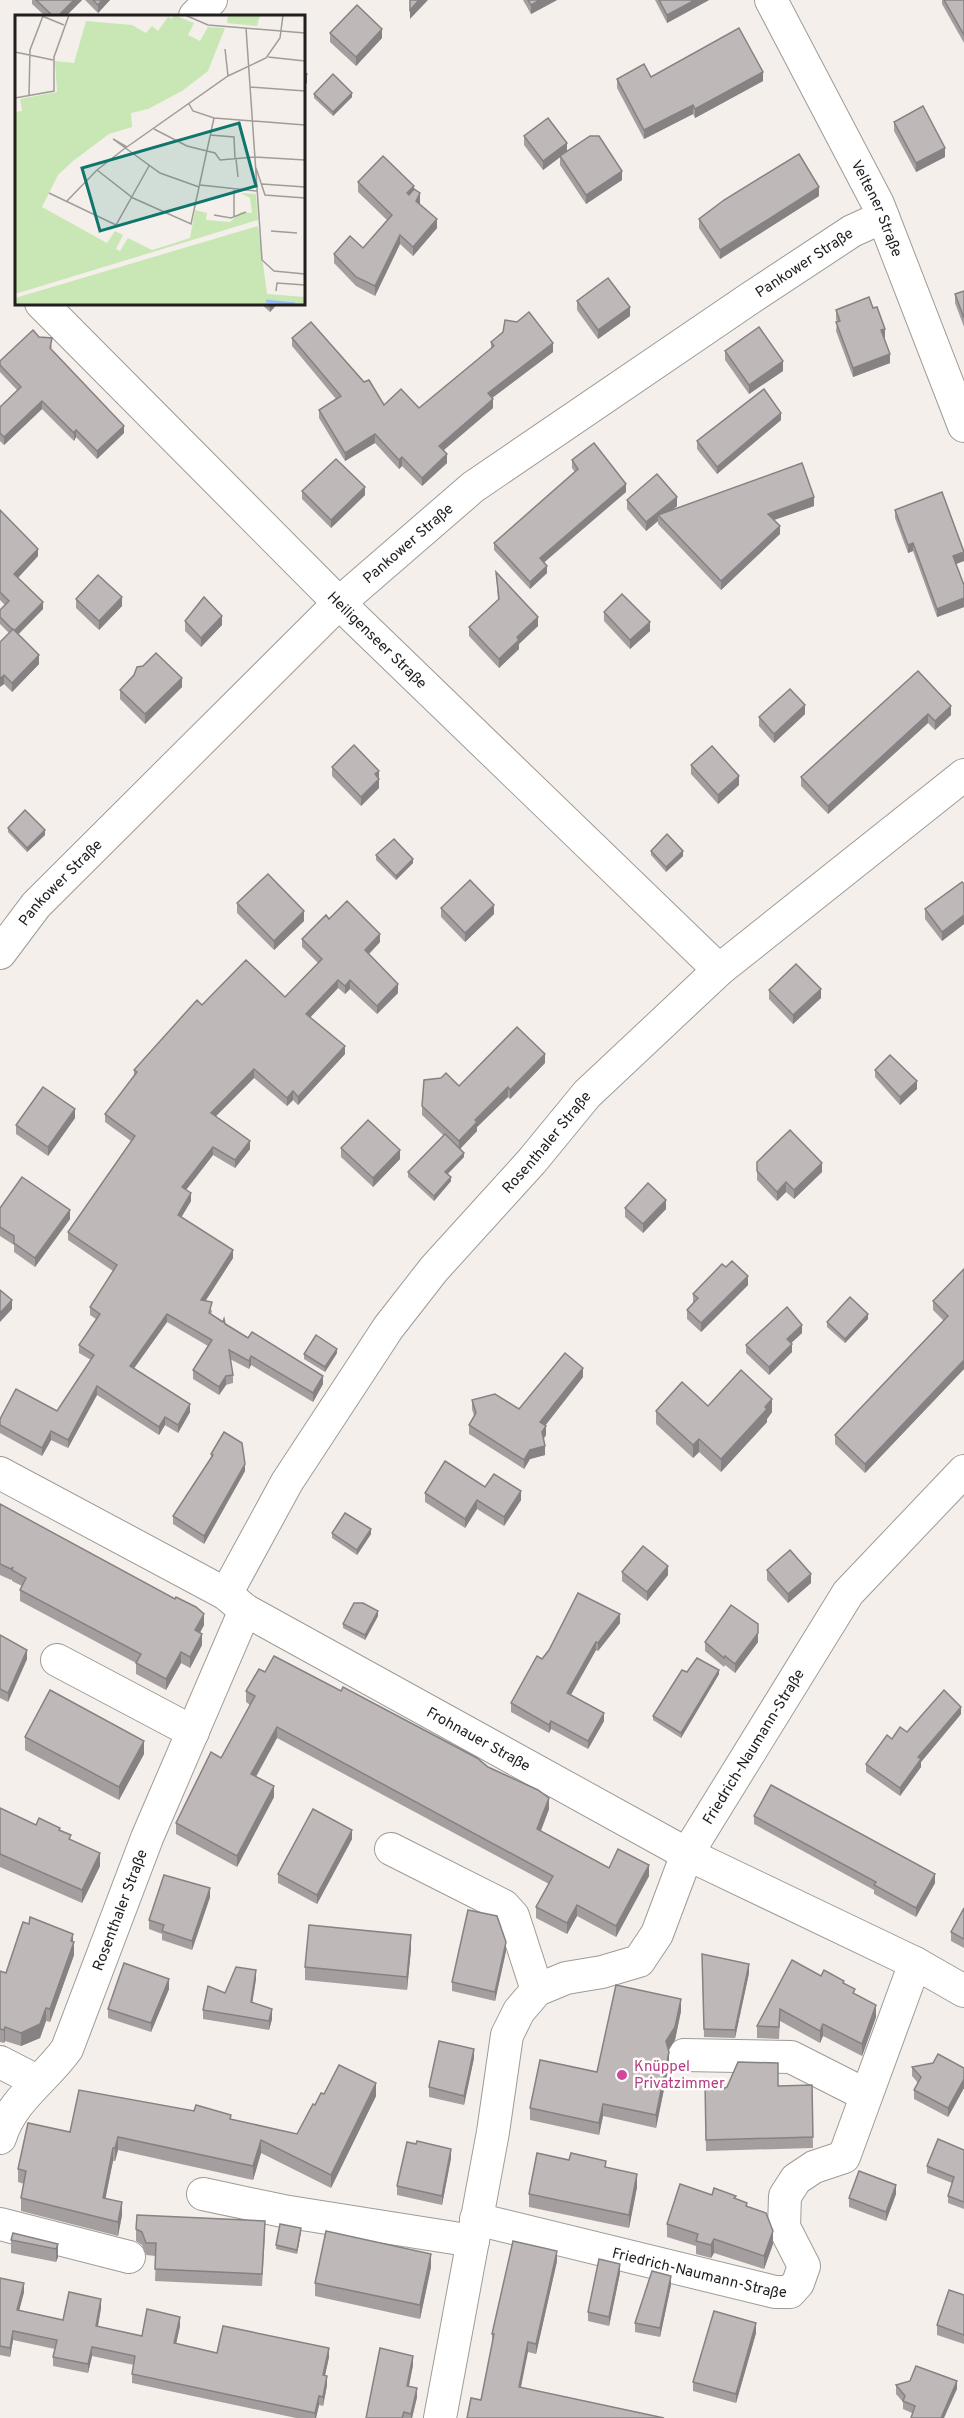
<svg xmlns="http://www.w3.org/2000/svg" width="964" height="2418" viewBox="0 0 964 2418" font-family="Overpass,sans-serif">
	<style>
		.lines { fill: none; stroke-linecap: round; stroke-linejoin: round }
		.minor-casing { stroke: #9f9b96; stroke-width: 34 }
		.minor { stroke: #fff; stroke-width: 32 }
		.wall { fill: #a49e9f }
		.shaded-wall { fill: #868182 }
		.building { fill: #bfb8b9; stroke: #868182; stroke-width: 1.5 }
		.hotel-dot { fill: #d1479c; stroke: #fffdfb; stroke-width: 2 }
		.labels { text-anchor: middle; stroke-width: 5; stroke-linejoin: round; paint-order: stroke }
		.street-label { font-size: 15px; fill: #211f1d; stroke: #fffdfb }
		.hotel-label { font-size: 15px; fill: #b23c85; stroke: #fffdfb; text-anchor: start }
		.inset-river { fill: none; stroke: #99bffc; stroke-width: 3 }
		.inset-road { fill: none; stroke: #a09c98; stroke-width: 1.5 }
		.view { fill: #0f766e; fill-opacity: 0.15; stroke: #0f766e; stroke-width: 3 }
		.inset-edge { fill: none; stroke: #211f1d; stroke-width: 3 }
	</style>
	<rect width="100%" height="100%" fill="#f4efea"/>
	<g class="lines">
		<g class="minor-casing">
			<g id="minor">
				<path id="s1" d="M771,0L878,204L964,426"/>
				<path d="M195,16L211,0"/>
				<path id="s2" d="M41,303L339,603L719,970"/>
				<path id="s3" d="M0,953L36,905L339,603L473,487L749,299L852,231L883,217"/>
				<path id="s4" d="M0,1473L226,1594L245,1610L687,1854L915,1963L964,1991"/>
				<path id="s5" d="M226,1594L287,1482L388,1328L434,1269L532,1161L587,1094L719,970L964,775"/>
				<path d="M57,1660L193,1732"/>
				<path d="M391,1849L504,1906L513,1916L537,1990"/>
				<path d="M684,2055L791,2057L866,2095"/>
				<path d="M0,2062L37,2081"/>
				<path id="s6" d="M0,2138C12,2099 45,2080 67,2049L147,1838L245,1610"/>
				<path d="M203,2194L283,2211L473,2241"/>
				<path id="s7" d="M476,2219L775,2292H790L798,2283L804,2266L784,2227L785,2196L796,2179L814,2167L844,2157L915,1963"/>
				<path d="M0,2224L129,2257"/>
				<path id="s8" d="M440,2418L493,2132L507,2035L519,2011L537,1990L566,1978L602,1972L639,1961L657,1934L687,1854L848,1593L964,1471"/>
			</g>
		</g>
		<use href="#minor" class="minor"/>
	</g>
	<g class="wall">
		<path d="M32,0H82L66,16H45L32,4Z"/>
		<path d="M85,0H110L98,13Z"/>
		<path d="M523,0H557L531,14Z"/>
		<path d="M655,0H709L667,23Z"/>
		<path d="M942,0H964V43L942,4Z"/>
		<path d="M330,33L382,38L356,66L330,42Z"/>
		<path d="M651,77L763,81L695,118L693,114L644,139L617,88V79Z"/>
		<path d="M314,94L352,97L333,116L314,98Z"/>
		<path d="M894,122L945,157L916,172L894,131Z"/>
		<path d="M524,136L567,151L622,180L586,204L560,165V157L543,170L524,145Z"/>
		<path d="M358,182L414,190L420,203V204L437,228L413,256L400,244L375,296L356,286L334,263V254L363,248L387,220L358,192Z"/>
		<path d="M819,196L720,259L699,228V219Z"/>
		<path d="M964,291V327L955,303V294Z"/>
		<path d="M577,301L630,316L598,339L577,310Z"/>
		<path d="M260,303H278L270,312Z"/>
		<path d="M873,308L885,338H884L890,363L853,377L836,331L837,322L836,319V310Z"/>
		<path d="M39,337L52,346L51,349L124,433L97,459L76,437L74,441L42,409L4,445L0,441V407L17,390L0,372V361Z"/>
		<path d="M292,338L384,405L419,408L491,348V342L553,352L492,398L493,408L444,450L447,463L422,486L402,466L399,469L375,443L345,461L319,418V410L336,399L292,346Z"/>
		<path d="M725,351L783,371L749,394L725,360Z"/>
		<path d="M781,420L717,474L697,449V441Z"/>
		<path d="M572,460L626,492L543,562L547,573L530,589L494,550V543L575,472L572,468Z"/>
		<path d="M302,491L365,495L331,528L302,499Z"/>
		<path d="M627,500L677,506L672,510L814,506L774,520L780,534L721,590L658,524V521L646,531L627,509Z"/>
		<path d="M0,510L38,556L18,578L43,609L18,635L39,664L12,692L4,684L0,687V642L9,633L0,624V610L5,605L0,600Z"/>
		<path d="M895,510L964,552V561L956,564L964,585V607L937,617L913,551L908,553L895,518Z"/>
		<path d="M496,572L538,626L519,644V649L499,668L469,636V627L498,600Z"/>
		<path d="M76,599L122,606L99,630L76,608Z"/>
		<path d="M604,612L650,631L630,649L604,621Z"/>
		<path d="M185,621L222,625L201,647L185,631Z"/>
		<path d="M918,671L951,715L935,730L928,723L828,814L801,786V777Z"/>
		<path d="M134,675L182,687L145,724L120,699V690Z"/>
		<path d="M805,714L774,743L759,726V717Z"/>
		<path d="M691,765L739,785L718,804L691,774Z"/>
		<path d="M332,767L379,778V788L361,806L332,776Z"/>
		<path d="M8,828L45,835L27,852L8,832Z"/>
		<path d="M651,851L683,856L666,872L651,855Z"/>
		<path d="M376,855L413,863L396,880L376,860Z"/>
		<path d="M964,884V924L942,941L925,919V909Z"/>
		<path d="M237,903L304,921L274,950L237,913Z"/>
		<path d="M441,908L494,914L465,942L441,917Z"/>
		<path d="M329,919L380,942L369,954L398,993L377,1014L350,989L345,994L338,988L310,1017L345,1054L298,1105L293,1100L287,1106L254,1078L216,1116L250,1149L235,1168L213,1155L186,1190L191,1201L181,1217L233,1258L205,1301L212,1311L211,1314L323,1384L313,1402L251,1365L249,1369L230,1359L233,1375V1383L226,1385L219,1395L193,1379V1370L208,1346L167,1322L134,1368L190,1412L178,1433L165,1425L159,1435L97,1395L68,1448L51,1440L42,1456L0,1433V1419L57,1411L91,1360L79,1353V1345L96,1319L90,1315V1307L113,1271L68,1240V1232L131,1141L105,1122V1114L134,1076V1070L202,1005L285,997L318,963L302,947V939Z"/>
		<path d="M769,990L821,998L793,1024L769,999Z"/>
		<path d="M545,1063L510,1099L508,1097L477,1127V1131L460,1149L464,1157L448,1174L451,1181L434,1201L408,1177V1172L444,1136L422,1115V1106L459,1086Z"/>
		<path d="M875,1070L917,1089L900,1105L875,1077Z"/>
		<path d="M75,1118L48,1156L16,1134V1125Z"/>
		<path d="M341,1148L400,1159L373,1187L341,1157Z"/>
		<path d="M757,1162L822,1172L794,1199L786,1192L777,1201L757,1180Z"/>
		<path d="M0,1208L70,1219L35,1267L14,1252V1245L0,1236Z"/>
		<path d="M625,1208L666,1209L643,1233L625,1217Z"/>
		<path d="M964,1269V1369L865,1473L835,1444V1435L944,1321L933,1310V1301Z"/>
		<path d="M748,1285L701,1332L687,1319V1310L693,1303V1294Z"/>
		<path d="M868,1319L845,1343L827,1327V1322Z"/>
		<path d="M802,1333L791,1343L792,1352L769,1375L746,1353V1345Z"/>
		<path d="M337,1353L325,1372L304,1359V1354Z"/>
		<path d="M583,1377L545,1426L546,1435L544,1438L545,1455L530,1459L524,1469L469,1434V1425L474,1416L472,1409V1400L519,1409Z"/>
		<path d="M708,1406L772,1412L767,1419V1422L721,1472L699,1452L693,1458L656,1424V1411Z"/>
		<path d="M211,1454L245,1471L204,1544L173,1524V1516L211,1458Z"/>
		<path d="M425,1493L521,1500L504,1526L477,1509L465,1528L425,1502Z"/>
		<path d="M0,1504L204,1625L200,1633L202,1645L190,1668L181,1663L166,1690L136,1674V1663L20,1601V1590L22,1586L12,1581V1579L11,1580L0,1575Z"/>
		<path d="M332,1533L371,1534L357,1555L332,1538Z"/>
		<path d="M767,1570L811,1583L788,1603L767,1580Z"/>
		<path d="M622,1572L668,1575L647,1601L622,1581Z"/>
		<path d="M378,1616L365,1640L343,1628V1624Z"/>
		<path d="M620,1623L598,1651L596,1650L570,1695L604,1721L588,1749L551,1729L549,1733L511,1712V1703L542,1659Z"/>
		<path d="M0,1635L27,1659L8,1702L0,1698Z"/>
		<path d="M705,1642H758L735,1673L725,1665L724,1667L705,1651Z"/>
		<path d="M265,1672L488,1767L549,1809L541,1831L609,1868L649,1876L616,1937L577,1916L567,1934L536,1918V1907L549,1884L277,1738L256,1777L274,1797L237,1867L176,1834V1823L221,1758L250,1705L246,1702V1691Z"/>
		<path d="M687,1672L719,1674L681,1738L653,1720V1716Z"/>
		<path d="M961,1714L921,1762V1767L900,1796L866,1772V1764L892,1739L907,1732Z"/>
		<path d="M25,1737L144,1754L119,1800L25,1750Z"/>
		<path d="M0,1808L36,1825L60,1830L100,1866L82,1903L0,1867Z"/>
		<path d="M754,1816L935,1883L916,1917L874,1894V1890L754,1824Z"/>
		<path d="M352,1839L317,1904L278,1883V1874Z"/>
		<path d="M210,1897L192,1950L162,1940V1934L149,1929V1920Z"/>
		<path d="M964,1908V1948L951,1941V1932Z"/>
		<path d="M73,1942L74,1955L50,2022L46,2021L40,2038L21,2046L5,2041L4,2043L0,2042V1971L6,1973Z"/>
		<path d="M411,1949L407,1990L305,1980V1967Z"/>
		<path d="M506,1951L495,2001L452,1991V1982Z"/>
		<path d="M702,1954L749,1973L735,2038L704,2037Z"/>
		<path d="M821,1976L844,1983L876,2017L862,2056L823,2036L820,2043L780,2021L779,2039L757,2038V2026Z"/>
		<path d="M256,1979L252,2002L272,2019L269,2030L203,2019V2010L225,1993Z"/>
		<path d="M169,1989L151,2032L108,2018V2009Z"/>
		<path d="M681,2011L675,2040L669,2050V2065L656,2128L603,2116L599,2135L530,2120V2108L597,2072Z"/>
		<path d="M474,2058L464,2105L429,2097V2087Z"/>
		<path d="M912,2067L964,2068V2088L948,2117L914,2099V2090L918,2083L912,2076Z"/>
		<path d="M705,2082L723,2089L778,2086L812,2085L813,2148L706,2151Z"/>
		<path d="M324,2094L376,2096L331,2188L261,2153L253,2180L118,2150L115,2161H113L105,2198L122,2215L118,2236L21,2211V2198L24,2184L18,2182V2169L70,2132L231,2119L297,2134L315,2105Z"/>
		<path d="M964,2150V2209L948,2203V2196L952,2183L927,2173V2166Z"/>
		<path d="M451,2158L442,2205L397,2195V2186Z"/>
		<path d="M569,2160L606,2168L637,2187L629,2228L529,2207V2194Z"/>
		<path d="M896,2194L886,2221L849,2207V2198Z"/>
		<path d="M712,2195L736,2199L747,2206L773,2244L764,2269L714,2253L711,2258L696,2254V2246L667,2237V2224Z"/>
		<path d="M136,2229L265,2234L262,2286L155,2281L156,2256L146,2255L142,2245L136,2241Z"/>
		<path d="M301,2232L297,2254L276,2249V2245Z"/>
		<path d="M11,2240L58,2244V2257L56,2262L11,2253Z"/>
		<path d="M557,2261L536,2354L528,2352L481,2400L492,2344V2334Z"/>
		<path d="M431,2267L420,2319L315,2296V2283Z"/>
		<path d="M620,2273L609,2326L588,2321V2312Z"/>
		<path d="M0,2278L24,2292L19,2310L63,2320L101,2308L98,2327L142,2336L180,2326L176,2344L217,2353L329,2357L325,2375L327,2385L323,2406L319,2405L316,2418H296L132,2383V2374L134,2365L92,2356L88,2373L53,2366V2357L55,2349L13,2340L10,2357L0,2355Z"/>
		<path d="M671,2285L660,2337L635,2332V2323Z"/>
		<path d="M964,2295V2344L937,2335V2325Z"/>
		<path d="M756,2333L736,2403L693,2391V2382Z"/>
		<path d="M413,2365L409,2386L417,2397L412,2418H366Z"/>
		<path d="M896,2385L957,2389L912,2413L903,2409V2402L896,2394Z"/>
	</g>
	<g class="shaded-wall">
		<path d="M74,0H82L66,16H58Z"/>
		<path d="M102,0H110L98,13V5Z"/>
		<path d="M419,0H428L410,19V10Z"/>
		<path d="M540,0H557L531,14V5Z"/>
		<path d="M695,0H709L667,23V15Z"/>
		<path d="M382,29V38L356,66V57Z"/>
		<path d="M763,72V81L695,118V109Z"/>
		<path d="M307,74V83L303,87V78Z"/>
		<path d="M352,93V97L333,116V112Z"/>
		<path d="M693,105V114L644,139V130Z"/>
		<path d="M567,143V152L543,170V161Z"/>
		<path d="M945,148V157L916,172V163Z"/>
		<path d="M622,171V180L586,204V195Z"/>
		<path d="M414,186V195L407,202V193Z"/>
		<path d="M819,187V196L720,259V250Z"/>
		<path d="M420,193V203L416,210V201Z"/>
		<path d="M437,219V228L413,256V247Z"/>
		<path d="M400,235V244L375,296V286Z"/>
		<path d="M274,303H278L270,312V307Z"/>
		<path d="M630,307V316L598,339V330Z"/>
		<path d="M885,329V338L881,339V330Z"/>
		<path d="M553,343V352L488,401V393Z"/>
		<path d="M890,354V363L853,377V368Z"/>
		<path d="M783,361V371L749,394V385Z"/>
		<path d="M493,399V408L439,454V446Z"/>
		<path d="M42,401V409L4,445V437Z"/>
		<path d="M781,413V420L717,474V467Z"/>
		<path d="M124,426V433L97,459V451Z"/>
		<path d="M76,430V437L74,441V433Z"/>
		<path d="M375,434V443L345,461V453Z"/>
		<path d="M447,454V463L422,486V478Z"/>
		<path d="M402,457V466L399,469V460Z"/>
		<path d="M626,484V492L540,566V558Z"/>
		<path d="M365,487V495L331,528V520Z"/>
		<path d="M677,497V506L661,519L658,515V521L646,531V522Z"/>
		<path d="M814,497V506L768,522V514Z"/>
		<path d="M780,526V534L721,590V581Z"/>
		<path d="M913,543V551L908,553V545Z"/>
		<path d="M38,549V556L14,582V574Z"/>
		<path d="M964,553V561L953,565V556Z"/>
		<path d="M547,566V573L530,589V582Z"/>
		<path d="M122,597V606L99,630V621Z"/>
		<path d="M964,598V607L937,617V609Z"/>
		<path d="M43,602V609L14,638V631Z"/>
		<path d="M222,616V625L201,647V638Z"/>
		<path d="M538,617V626L519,644V649L499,668V659L517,637Z"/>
		<path d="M650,622V631L630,649V640Z"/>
		<path d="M39,655V664L12,692V683Z"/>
		<path d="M4,675V684L0,687V679Z"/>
		<path d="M182,678V687L145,724V714Z"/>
		<path d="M805,705V714L774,743V734Z"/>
		<path d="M951,706V715L935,730V721Z"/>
		<path d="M928,714V723L828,814V806Z"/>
		<path d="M379,771V788L361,806V797L375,774Z"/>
		<path d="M739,776V785L718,804V795Z"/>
		<path d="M45,830V835L27,852V848Z"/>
		<path d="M683,851V856L666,872V867Z"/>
		<path d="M413,859V863L396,880V876Z"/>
		<path d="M494,905V914L465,942V933Z"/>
		<path d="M304,911V921L274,950V941Z"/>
		<path d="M964,915V924L942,941V932Z"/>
		<path d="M380,934V942L365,958V950Z"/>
		<path d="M338,980V988L306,1022V1014Z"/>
		<path d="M350,980V989L345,994V986Z"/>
		<path d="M398,984V993L377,1014V1006Z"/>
		<path d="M821,989V998L793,1024V1015Z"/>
		<path d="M345,1046V1054L298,1105V1097Z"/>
		<path d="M545,1054V1063L510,1099V1090Z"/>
		<path d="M254,1069V1078L211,1121V1113Z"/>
		<path d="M917,1081V1089L900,1105V1097Z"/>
		<path d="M508,1087V1097L477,1127V1131L459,1150V1141L475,1120Z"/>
		<path d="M293,1091V1100L287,1106V1098Z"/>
		<path d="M75,1109V1118L48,1156V1147Z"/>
		<path d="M250,1141V1149L235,1168V1160Z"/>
		<path d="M213,1147V1155L182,1195V1187Z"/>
		<path d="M400,1150V1159L373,1187V1178Z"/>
		<path d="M464,1153V1157L445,1176V1172Z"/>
		<path d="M822,1163V1172L794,1199V1190Z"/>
		<path d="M451,1177V1181L434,1201V1196Z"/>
		<path d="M786,1182V1192L777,1201V1192Z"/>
		<path d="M191,1193V1201L178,1223V1215Z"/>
		<path d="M666,1200V1209L643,1233V1224Z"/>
		<path d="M70,1210V1219L35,1267V1258Z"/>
		<path d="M233,1250V1258L201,1308V1300Z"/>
		<path d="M748,1276V1285L701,1332V1323Z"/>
		<path d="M12,1300V1309L0,1322V1313Z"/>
		<path d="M167,1314V1322L130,1374V1366Z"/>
		<path d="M868,1314V1319L845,1343V1339Z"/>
		<path d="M802,1325V1333L787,1347V1339Z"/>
		<path d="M792,1344V1352L769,1375V1367Z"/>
		<path d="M337,1349V1353L325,1372V1367Z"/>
		<path d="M251,1356V1365L249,1369V1361Z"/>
		<path d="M964,1360V1369L865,1473V1464Z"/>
		<path d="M583,1368V1377L540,1432V1422Z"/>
		<path d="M226,1376V1385L219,1395V1387Z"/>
		<path d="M323,1376V1384L313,1402V1393Z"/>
		<path d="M97,1386V1395L68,1448V1440Z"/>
		<path d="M772,1399V1412L767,1419V1422L721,1472V1459Z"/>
		<path d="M190,1404V1412L178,1433V1425Z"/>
		<path d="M165,1417V1425L159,1435V1427Z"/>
		<path d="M546,1426V1435L542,1441V1432Z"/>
		<path d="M51,1431V1440L42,1456V1448Z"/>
		<path d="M699,1439V1452L693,1458V1445Z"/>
		<path d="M545,1446V1455L530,1459L524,1469V1460L530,1450Z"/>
		<path d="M245,1464V1471L204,1544V1536Z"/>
		<path d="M521,1491V1500L504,1526V1517Z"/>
		<path d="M477,1500V1509L465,1528V1519Z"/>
		<path d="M371,1529V1534L357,1555V1550Z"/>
		<path d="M668,1566V1575L647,1601V1592Z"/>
		<path d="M811,1574V1583L788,1603V1594Z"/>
		<path d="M378,1611V1616L365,1640V1635Z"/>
		<path d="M204,1614V1625L195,1641V1630Z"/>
		<path d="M620,1614V1623L598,1651V1643Z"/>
		<path d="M758,1633V1642L735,1673V1664Z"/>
		<path d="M202,1634V1645L190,1668V1657Z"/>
		<path d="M596,1642V1650L567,1702V1693Z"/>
		<path d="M27,1650V1659L8,1702V1693Z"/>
		<path d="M181,1652V1663L166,1690V1679Z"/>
		<path d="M719,1670V1674L681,1738V1733Z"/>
		<path d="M961,1707V1714L921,1762V1767L900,1796V1788L918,1757Z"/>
		<path d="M604,1713V1721L588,1749V1741Z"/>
		<path d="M551,1721V1729L549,1733V1725Z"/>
		<path d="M277,1727V1738L251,1785V1774Z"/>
		<path d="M144,1741V1754L119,1800V1787Z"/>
		<path d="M274,1786V1797L237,1867V1856Z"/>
		<path d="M549,1798V1809L537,1840V1829Z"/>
		<path d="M352,1830V1839L317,1904V1895Z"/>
		<path d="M100,1853V1866L82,1903V1890Z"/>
		<path d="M649,1865V1876L616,1937V1926Z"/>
		<path d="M935,1874V1883L916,1917V1908Z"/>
		<path d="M210,1888V1897L192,1950V1941Z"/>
		<path d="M577,1905V1916L567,1934V1923Z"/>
		<path d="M73,1934V1947L74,1942V1955L50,2022V2009Z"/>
		<path d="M411,1935V1949L407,1990V1977Z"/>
		<path d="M506,1942V1951L495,2001V1992Z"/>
		<path d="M749,1964V1973L735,2038V2030Z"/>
		<path d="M256,1970V1979L251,2011V2002Z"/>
		<path d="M169,1979V1989L151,2032V2023Z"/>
		<path d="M681,1999V2011L675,2040L666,2054V2041Z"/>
		<path d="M876,2005V2017L862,2056V2044Z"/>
		<path d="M46,2008V2021L40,2038L21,2046V2033Z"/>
		<path d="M272,2009V2019L269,2030V2021Z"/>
		<path d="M823,2024V2036L820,2043V2031Z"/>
		<path d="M5,2027V2041L4,2043V2030Z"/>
		<path d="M474,2049V2058L464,2105V2096Z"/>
		<path d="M669,2052V2065L656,2128V2115Z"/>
		<path d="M964,2079V2088L948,2117V2108Z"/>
		<path d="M376,2083V2096L331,2188V2175Z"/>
		<path d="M603,2104V2116L599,2135V2123Z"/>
		<path d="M118,2137V2150L115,2161V2148Z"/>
		<path d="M261,2140V2153L253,2180V2166Z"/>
		<path d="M113,2148V2161L103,2211V2198Z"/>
		<path d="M451,2149V2158L442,2205V2196Z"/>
		<path d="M637,2174V2187L629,2228V2215Z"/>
		<path d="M896,2185V2194L886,2221V2212Z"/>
		<path d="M122,2202V2215L118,2236V2222Z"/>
		<path d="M301,2228V2232L297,2254V2250Z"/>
		<path d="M773,2231V2244L764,2269V2256Z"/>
		<path d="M714,2239V2253L711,2258V2245Z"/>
		<path d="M58,2244V2257L56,2262V2249Z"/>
		<path d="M557,2251V2261L536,2354V2344Z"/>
		<path d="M431,2254V2267L420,2319V2305Z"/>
		<path d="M620,2264V2273L609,2326V2317Z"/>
		<path d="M671,2276V2285L660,2337V2328Z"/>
		<path d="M24,2283V2292L17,2319V2310Z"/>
		<path d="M101,2299V2308L96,2335V2326Z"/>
		<path d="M180,2317V2326L174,2353V2343Z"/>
		<path d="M756,2323V2333L736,2403V2394Z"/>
		<path d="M13,2331V2340L10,2357V2348Z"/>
		<path d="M528,2342V2352L519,2397V2387Z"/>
		<path d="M92,2347V2356L88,2373V2364Z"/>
		<path d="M329,2348V2357L323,2384V2375Z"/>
		<path d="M413,2356V2365L407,2395V2386Z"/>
		<path d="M327,2376V2385L323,2406V2397Z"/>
		<path d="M957,2381V2389L944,2418H941Z"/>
		<path d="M417,2388V2397L412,2418H411V2414Z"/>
		<path d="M319,2396V2405L316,2418H315V2413Z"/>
	</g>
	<g class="building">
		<path d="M36,0H74L58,16H53Z"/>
		<path d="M93,0H102L98,5Z"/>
		<path d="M410,0H419L410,10Z"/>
		<path d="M528,0H540L531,5Z"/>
		<path d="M659,0H695L667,15Z"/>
		<path d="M944,0H964V35Z"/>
		<path d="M357,5L382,29L356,57L330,33Z"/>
		<path d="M739,28L763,72L695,109L693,105L644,130L617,79L644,64L651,77Z"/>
		<path d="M303,71L307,74L303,78Z"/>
		<path d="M333,74L352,93L333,112L314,94Z"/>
		<path d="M923,106L945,148L916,163L894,122Z"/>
		<path d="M548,118L567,143L543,161L524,136Z"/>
		<path d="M590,136H599L622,171L586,195L560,156Z"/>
		<path d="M799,154L819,187L720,250L699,219L724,200Z"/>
		<path d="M383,156L414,186L407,193L409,195L414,189L420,193L416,201L437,219L413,247L400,235L375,286L356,277L334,254L350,236L363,248L392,215L358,182Z"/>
		<path d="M608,278L630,307L598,330L577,301Z"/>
		<path d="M964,291V318L955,294Z"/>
		<path d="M869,297L873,308L877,307L885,329L881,330L890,354L853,368L836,322L840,321L836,310Z"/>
		<path d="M265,303H274L270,307Z"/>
		<path d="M529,312L553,343L488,393L493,399L439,446L447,454L422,478L402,457L399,460L375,434L345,453L319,410L341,396L292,338L311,322L364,382L369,380L384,405L401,389L419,408L494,346L491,342L503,332L505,320L517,322Z"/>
		<path d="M759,327L783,361L749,385L725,351Z"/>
		<path d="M33,330L39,337L52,338L50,348L124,426L97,451L76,430L74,433L42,401L4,437L0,433V407L21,387L0,365V361Z"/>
		<path d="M764,389L781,413L717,467L697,441Z"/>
		<path d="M594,443L626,484L540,558L547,566L530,582L494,543L578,469L572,460Z"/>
		<path d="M336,459L365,487L331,520L302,491Z"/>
		<path d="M802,463L814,497L768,514L780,526L721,581L658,515Z"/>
		<path d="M657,474L677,497L646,522L627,500Z"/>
		<path d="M942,492L964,552L953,556L964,585V598L937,609L913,543L908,545L895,510Z"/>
		<path d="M0,510L38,549L14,574L43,602L14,631L0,617V610L9,601L0,592Z"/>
		<path d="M496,572L538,617L517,637L519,640L499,659L469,627L499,599Z"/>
		<path d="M98,575L122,597L99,621L76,599Z"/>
		<path d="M622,594L650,622L630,640L604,612Z"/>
		<path d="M204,597L222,616L201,638L185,621Z"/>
		<path d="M13,629L39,655L12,683L4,675L0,679V642Z"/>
		<path d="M156,653L182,678L145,714L120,690L134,675L137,667L143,666Z"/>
		<path d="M918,671L951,706L935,721L928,714L828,806L801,777Z"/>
		<path d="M790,689L805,705L774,734L759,717Z"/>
		<path d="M354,745L379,771L375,774L379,779L361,797L332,767Z"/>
		<path d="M712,746L739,776L718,795L691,765Z"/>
		<path d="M25,810L45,830L27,848L8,828Z"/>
		<path d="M667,834L683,851L666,867L651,851Z"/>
		<path d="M394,839L413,859L396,876L376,855Z"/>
		<path d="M268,874L304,911L274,941L237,903Z"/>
		<path d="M470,880L494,905L465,933L441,908Z"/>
		<path d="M962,882L964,884V915L942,932L925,909Z"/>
		<path d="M347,901L380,934L365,950L398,984L377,1006L350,980L345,986L338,980L306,1014L345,1046L298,1097L293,1091L287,1098L254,1069L211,1113L250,1141L235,1160L213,1147L182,1187L191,1193L178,1215L233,1250L201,1300L212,1302L209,1313L223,1322L224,1319L225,1324L248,1338L252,1332L323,1376L313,1393L251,1356L249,1361L229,1350L233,1375L226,1376L219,1387L193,1370L212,1340L167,1314L130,1366L190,1404L178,1425L165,1417L159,1427L97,1386L68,1440L51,1431L42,1448L0,1425V1419L16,1389L57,1411L94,1355L79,1345L100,1314L90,1307L117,1265L68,1232L135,1136L105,1114L137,1072L134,1070L197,1000L202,1005L246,960L285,997L322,959L302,939L326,915L329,919Z"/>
		<path d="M796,964L821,989L793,1015L769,990Z"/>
		<path d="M517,1027L545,1054L510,1090L508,1087L475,1120L477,1122L459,1141L422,1106L424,1080L441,1078L446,1073L459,1086Z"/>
		<path d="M890,1055L917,1081L900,1097L875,1070Z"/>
		<path d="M43,1087L75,1109L48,1147L16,1125Z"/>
		<path d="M368,1120L400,1150L373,1178L341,1148Z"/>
		<path d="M790,1130L822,1163L794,1190L786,1182L777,1192L757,1171V1162Z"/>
		<path d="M445,1134L464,1153L445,1172L451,1177L434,1196L408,1172Z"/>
		<path d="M22,1177L70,1210L35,1258L14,1243V1236L0,1227V1208Z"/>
		<path d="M648,1183L666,1200L643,1224L625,1208Z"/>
		<path d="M732,1261L748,1276L701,1323L687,1310L698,1298L693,1294L722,1264L726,1267Z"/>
		<path d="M964,1269V1360L865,1464L835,1435L948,1316L933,1301Z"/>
		<path d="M0,1290L12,1300L0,1313Z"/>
		<path d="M850,1297L868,1314L845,1339L827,1322Z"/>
		<path d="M787,1307L802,1325L787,1339L792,1344L769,1367L746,1345Z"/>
		<path d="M316,1335L337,1349L325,1367L304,1354Z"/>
		<path d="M565,1353L583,1368L540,1422L546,1426L542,1432L545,1446L530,1450L524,1460L469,1425L476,1413L472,1400L495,1394L519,1409Z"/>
		<path d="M741,1370L772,1399L765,1407L767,1409L721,1459L699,1439L693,1445L656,1411L682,1382L708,1406Z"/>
		<path d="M224,1432L242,1443L245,1464L204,1536L173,1516L213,1455L211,1454Z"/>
		<path d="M445,1461L485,1487L494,1474L521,1491L504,1517L477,1500L465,1519L425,1493Z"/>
		<path d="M0,1504L175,1599L176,1597L196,1607L204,1614L195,1630L202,1634L190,1657L181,1652L166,1679L136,1663L141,1654L20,1590L26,1578L12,1570L13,1567L11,1569L0,1564Z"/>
		<path d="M345,1513L371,1529L357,1550L332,1533Z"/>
		<path d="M643,1546L668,1566L647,1592L622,1572Z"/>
		<path d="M790,1550L811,1574L788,1594L767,1570Z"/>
		<path d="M578,1593L620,1614L598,1643L596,1642L567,1693L604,1713L588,1741L551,1721L549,1725L511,1703L537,1656L542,1659L549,1650Z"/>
		<path d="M354,1603H363L378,1611L365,1635L343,1624Z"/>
		<path d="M731,1605L758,1624V1633L735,1664L725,1656L724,1658L705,1642Z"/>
		<path d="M0,1635L27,1650L8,1693L0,1689Z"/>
		<path d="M274,1656L341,1691L343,1687L477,1758L488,1767L538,1790L549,1798L537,1829L609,1868L618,1849L649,1865L616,1926L577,1905L567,1923L536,1907L553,1876L277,1727L251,1774L274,1786L237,1856L176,1823L211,1752L221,1758L255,1696L246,1691L259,1669L265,1672Z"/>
		<path d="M697,1658L719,1670L681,1733L653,1716L682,1670L687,1672Z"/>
		<path d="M50,1690L144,1741L119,1787L25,1737Z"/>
		<path d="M944,1690L961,1707L918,1757L921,1759L900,1788L866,1764L887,1735L892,1739L900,1727L907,1732Z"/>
		<path d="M771,1785L935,1874L916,1908L874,1885L876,1882L754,1816Z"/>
		<path d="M0,1808L36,1825L39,1818L60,1828L59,1830L71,1835L69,1839L100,1853L82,1890L0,1854Z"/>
		<path d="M313,1809L352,1830L317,1895L278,1874Z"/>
		<path d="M164,1875L210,1888L192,1941L162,1931L164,1925L149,1920Z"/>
		<path d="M964,1908V1939L951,1932Z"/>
		<path d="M468,1910L497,1916L506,1942L495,1992L452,1982Z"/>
		<path d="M30,1917L73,1934L71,1941L74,1942L50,2009L46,2008L40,2024L21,2033L5,2027L4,2030L0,2029V1971L6,1973L23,1922L29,1924Z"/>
		<path d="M309,1925L411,1935L407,1977L305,1967Z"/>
		<path d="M702,1954L749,1964L735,2030L704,2029Z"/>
		<path d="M792,1960L821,1976L824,1970L844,1981L843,1983L855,1989L853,1993L876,2005L862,2044L823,2024L820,2031L780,2009L779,2027L757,2026Z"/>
		<path d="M124,1963L169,1979L151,2023L108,2009Z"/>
		<path d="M236,1967L256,1970L251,2002L272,2009L269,2021L203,2010L208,1986L225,1993Z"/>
		<path d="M616,1985L681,1999L675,2027L666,2041L669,2052L656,2115L603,2104L599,2123L530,2108L540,2060L597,2072Z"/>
		<path d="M439,2041L474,2049L464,2096L429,2087Z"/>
		<path d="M938,2054L964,2068V2079L948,2108L914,2090L921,2077L912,2067L933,2063Z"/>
		<path d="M738,2062L778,2063V2086L812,2085L813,2137L706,2140L705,2082L723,2089L727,2087Z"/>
		<path d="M339,2065L376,2083L331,2175L261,2140L253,2166L118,2137L115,2148H113L103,2198L122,2202L118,2222L21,2198L26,2171L18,2169L28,2123L70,2132L79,2090L194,2111L196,2105L231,2115L230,2119L297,2134L313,2104L315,2105L321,2093L324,2094Z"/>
		<path d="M938,2139L964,2150V2202L948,2196L954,2177L927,2166Z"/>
		<path d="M417,2141L451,2149L442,2196L397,2186L407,2142L416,2144Z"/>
		<path d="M537,2153L569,2160L571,2153L606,2161L605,2167L637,2174L629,2215L529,2194Z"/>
		<path d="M859,2171L896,2185L886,2212L849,2198Z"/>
		<path d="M680,2184L712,2195L714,2188L736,2196L734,2198L747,2203L746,2206L766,2213L773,2231L764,2256L714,2239L711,2245L696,2241L698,2234L667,2224Z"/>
		<path d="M137,2215L265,2221L262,2274L155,2269L156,2243H146L142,2232L136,2229Z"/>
		<path d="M280,2224L301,2228L297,2250L276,2245Z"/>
		<path d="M326,2231L431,2254L420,2305L315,2283Z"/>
		<path d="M13,2233L58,2244L56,2249L11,2240Z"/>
		<path d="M513,2241L557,2251L536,2344L528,2342L519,2387L664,2418H467L471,2398L481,2400L494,2334H492Z"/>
		<path d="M599,2259L620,2264L609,2317L588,2312Z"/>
		<path d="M652,2271L671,2276L660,2328L635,2323Z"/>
		<path d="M0,2278L24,2283L17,2310L63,2320L69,2292L101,2299L96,2326L142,2336L147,2309L180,2317L174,2343L217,2353L223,2326L329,2348L323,2375L327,2376L323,2397L319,2396L315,2413L132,2374L135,2356L92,2347L88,2364L53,2357L57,2340L13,2331L10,2348L0,2346Z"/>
		<path d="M949,2290L964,2295V2335L937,2325Z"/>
		<path d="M714,2311L756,2323L736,2394L693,2382Z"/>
		<path d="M380,2348L413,2356L407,2386L417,2388L411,2414L404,2412L402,2418H366Z"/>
		<path d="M916,2366L957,2381L941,2418H911L915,2406L903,2401L905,2396L896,2385L910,2381Z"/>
	</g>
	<circle class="hotel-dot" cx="622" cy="2075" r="6"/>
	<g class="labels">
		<g class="street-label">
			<text dy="5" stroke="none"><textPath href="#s1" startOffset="234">Veltener Straße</textPath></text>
			<text dy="5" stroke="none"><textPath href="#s3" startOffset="1065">Pankower Straße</textPath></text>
			<text dy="5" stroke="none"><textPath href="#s3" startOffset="579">Pankower Straße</textPath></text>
			<text dy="5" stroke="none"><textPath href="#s2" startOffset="476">Heiligenseer Straße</textPath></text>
			<text dy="5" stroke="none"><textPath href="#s3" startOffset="93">Pankower Straße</textPath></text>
			<text dy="5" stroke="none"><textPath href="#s5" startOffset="556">Rosenthaler Straße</textPath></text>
			<text dy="5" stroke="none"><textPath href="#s4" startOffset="548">Frohnauer Straße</textPath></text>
			<text dy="5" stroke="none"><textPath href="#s8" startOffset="794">Friedrich-Naumann-Straße</textPath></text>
			<text dy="5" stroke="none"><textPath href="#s6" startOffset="261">Rosenthaler Straße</textPath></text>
			<text dy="5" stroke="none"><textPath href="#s7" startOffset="230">Friedrich-Naumann-Straße</textPath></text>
		</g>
		<g class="hotel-label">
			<text x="634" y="2071">Knüppel<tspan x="634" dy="17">Privatzimmer</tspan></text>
		</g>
	</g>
	<g transform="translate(15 15)">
		<rect width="290" height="290" fill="#f4efea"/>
		<path d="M159,0L179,8L173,20L185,26L193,12L210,13L193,56L167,76L133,94L116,98L117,112L94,119L58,146L43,160L27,192L92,228L100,216L108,220L101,234L105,236L113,223L137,235L175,223L180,195L192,198L191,205L215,207L226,197L237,198L235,183L226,178L241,179L243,205L0,279V97L7,96L5,84L42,77L40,46L59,48L71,6L117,10L131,18L137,11L143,16L153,2L157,4ZM213,0H245L242,11L212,8ZM243,211L252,279L290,282L289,289H0V283Z" fill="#c8e7b5"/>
		<path class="inset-river" d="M251,286L280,289"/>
		<path class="inset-road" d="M170,0L193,10L290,18M27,1L49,10M231,13L247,245L259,256L290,259M210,34L213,61M0,37L38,45M253,42L290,46M235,72L290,76M14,81L15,35L28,1M0,83L39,76V42L54,0M174,89L178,96L199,103L290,110M139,114L172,131L200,138L205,145L240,142L290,145M195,120L219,122L220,144M112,132L98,124L145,158L184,172M221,144L223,162M241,153L250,180L290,183M82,155L118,183L176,209L199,103M247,169L290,172M185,170L242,176M34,178L101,210L134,151M51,187L82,155L109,134L213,61L251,43L265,23L268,0M199,200L216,203L231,197M219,201V175M256,216L282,218M261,276L262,268L290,270"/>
		<path class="view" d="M224,108L241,171L85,216L67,153Z"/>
		<rect width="290" height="290" class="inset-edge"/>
	</g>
</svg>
